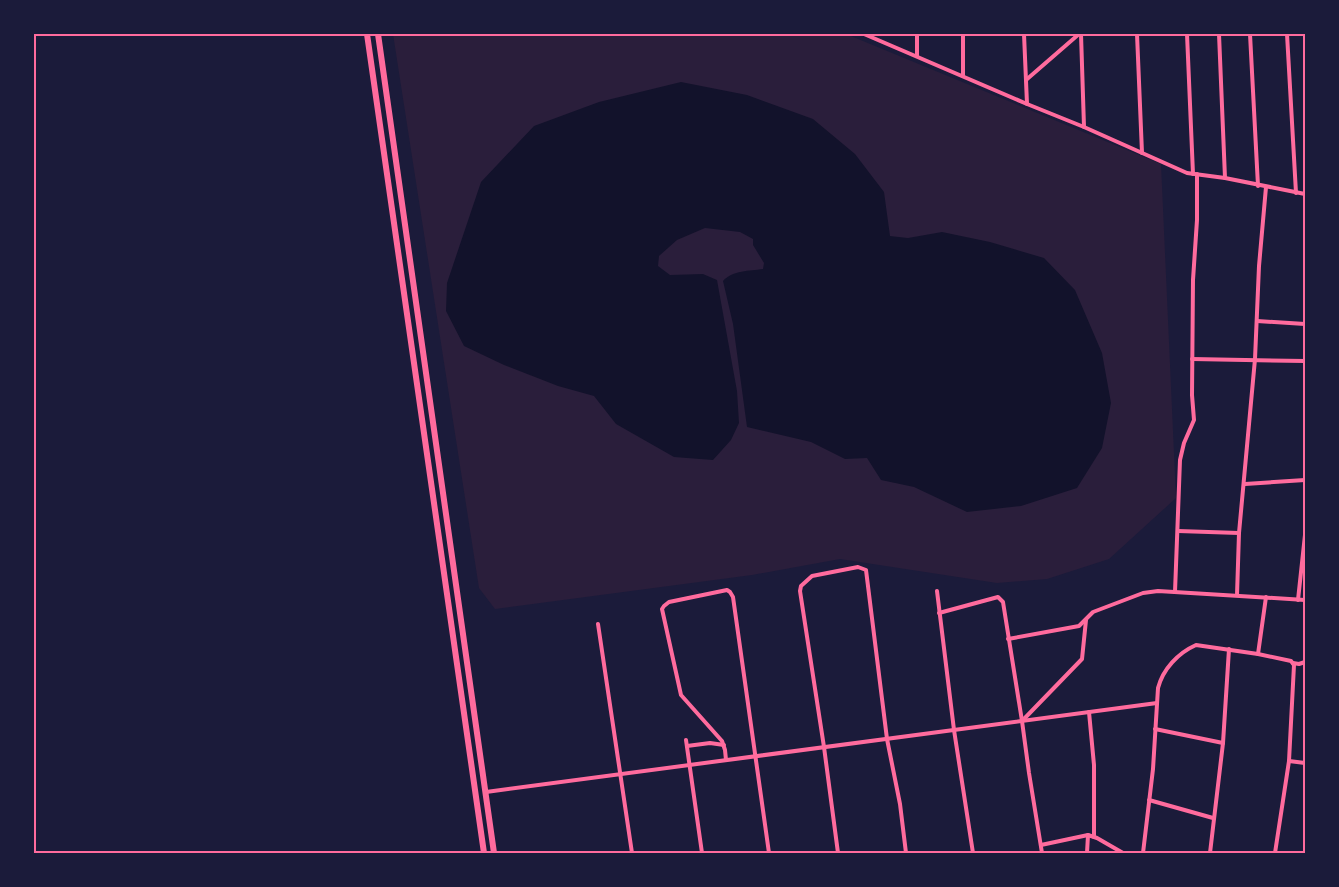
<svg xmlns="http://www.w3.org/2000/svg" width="1339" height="887" viewBox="0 0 1339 887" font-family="Arial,sans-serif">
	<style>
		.green { fill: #2a1e3b }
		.water { fill: #12122b }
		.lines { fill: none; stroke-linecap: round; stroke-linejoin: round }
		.minor { stroke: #ff6b9d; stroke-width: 4 }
		.trunk { stroke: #ff6b9d; stroke-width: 6 }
		.neatline { fill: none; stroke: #ff6b9d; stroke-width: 2 }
	</style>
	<rect width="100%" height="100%" fill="#1b1b3a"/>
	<path class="green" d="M393,34H846L1161,164L1176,498L1109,559L1047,579L997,583L840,559L752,575L495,609L479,588Z"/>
	<path class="water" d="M681,82L747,95L813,119L855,154L884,192L890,236L908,238L942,232L990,242L1044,258L1075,290L1102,353L1111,403L1102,448L1077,488L1021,506L967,512L914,487L881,480L867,458L845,459L811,442L747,427L733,324L723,281C733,270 749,271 763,269L764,263L753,245V239L740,232L705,228L677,240L659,256L658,266L670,275L703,274L717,280L737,391L739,423L731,440L713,460L674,457L616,424L594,396L558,386L504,365L464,346L446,311L447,283L481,182L534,126L599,102Z"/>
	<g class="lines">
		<g class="minor">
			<path d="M864,34L1027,104L1084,127L1187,173L1225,178L1305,194"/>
			<path d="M963,34V76"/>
			<path d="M1024,34L1027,104"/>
			<path d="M1081,34L1084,127"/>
			<path d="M1137,34L1142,153"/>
			<path d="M1187,34L1193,174"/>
			<path d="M1219,34L1225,178"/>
			<path d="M1250,34L1258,186"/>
			<path d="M1287,34L1296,193"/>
			<path d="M917,56V34"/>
			<path d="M1026,80L1079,34"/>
			<path d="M1257,321L1305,324"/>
			<path d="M1192,359L1305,361"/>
			<path d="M1245,484L1305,480"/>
			<path d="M1178,531L1239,533"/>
			<path d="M937,591L954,730L973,853"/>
			<path d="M1175,592L1180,460L1184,443L1194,420L1192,395L1193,280L1197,220V174"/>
			<path d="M1237,595L1239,533L1255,359L1259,266L1266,187"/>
			<path d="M1298,600L1305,535"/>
			<path d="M939,613L998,597L1003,602L1022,721L1029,773L1042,853"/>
			<path d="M598,624L632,853"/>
			<path d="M1008,639L1079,626L1093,612L1143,593L1158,591L1305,600"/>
			<path d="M1258,654L1266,597"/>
			<path d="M1293,663L1299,664L1305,662"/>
			<path d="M1089,712L1094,765V837"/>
			<path d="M1022,721L1082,659L1086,620"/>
			<path d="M1155,729L1223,743"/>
			<path d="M686,740L702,853"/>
			<path d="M687,746L710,743L724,745"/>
			<path d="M726,760L725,750L722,741L681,695L662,609L664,606L669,602L727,590L730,592L733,597L769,853"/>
			<path d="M1289,761L1305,763"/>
			<path d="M486,792L1157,703"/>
			<path d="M1149,800L1213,818"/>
			<path d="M1041,845L1088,835L1097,838L1123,853"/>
			<path d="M838,853L824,747L800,591L801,586L812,576L858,567L866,570L887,739L900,804L906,853"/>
			<path d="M1087,853L1088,835"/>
			<path d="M1143,853L1153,769L1158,688C1163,669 1178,653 1196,645L1258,654L1291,661L1294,665L1289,761L1275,853"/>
			<path d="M1210,853L1223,743L1229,649"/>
		</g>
		<g class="trunk">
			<path d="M367,34L484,853"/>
			<path d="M378,34L494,853"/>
		</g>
	</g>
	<rect width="1339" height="887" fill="none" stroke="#1b1b3a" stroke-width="70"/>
	<rect x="35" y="35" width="1269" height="817" class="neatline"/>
</svg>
